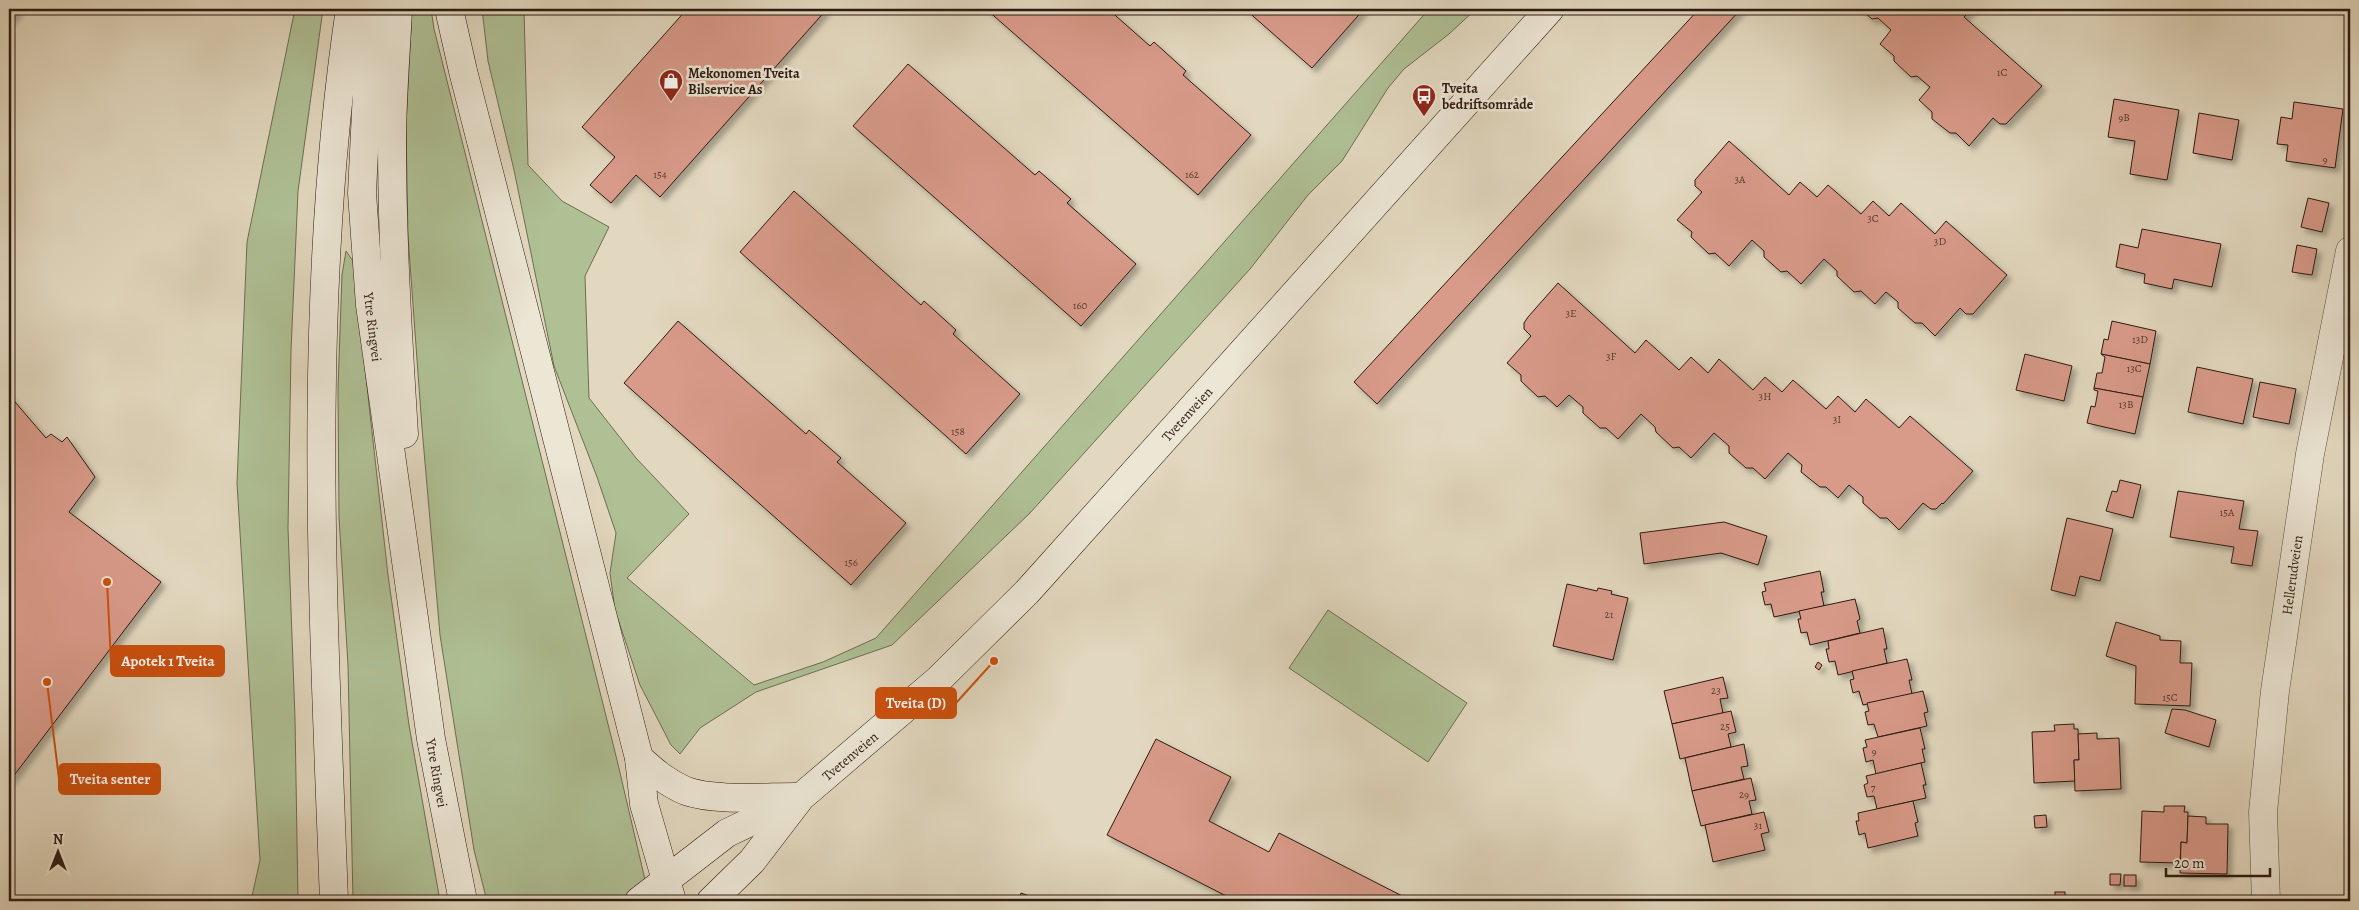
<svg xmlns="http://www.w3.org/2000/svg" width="2359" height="910" viewBox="0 0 2359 910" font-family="Alegreya,serif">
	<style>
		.green { fill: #afc095; stroke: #6e6d53 }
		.building { fill: #d89a89; stroke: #2c1a11; filter: url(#shadow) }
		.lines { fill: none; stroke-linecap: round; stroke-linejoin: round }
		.street-casing { stroke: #5a4a3c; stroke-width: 29 }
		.secondary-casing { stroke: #2c1a11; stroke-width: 29 }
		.street { stroke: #ece6d5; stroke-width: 28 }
		.secondary { stroke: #ece6d5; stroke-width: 28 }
		.labels { text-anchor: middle; stroke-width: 5; stroke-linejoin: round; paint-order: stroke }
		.number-label { font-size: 11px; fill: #573a2f }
		.poi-label { font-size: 14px; font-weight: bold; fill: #2c1a11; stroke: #ece6d5; text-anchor: start }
		.street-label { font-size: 14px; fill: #2c1a11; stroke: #ece6d5 }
		.leader { fill: none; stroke: #cc500d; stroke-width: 2 }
		.callout-dot { fill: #cc500d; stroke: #ece6d5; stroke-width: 2 }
		.callout { fill: #cc500d; stroke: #cc500d; stroke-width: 2 }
		.callout-label { font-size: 15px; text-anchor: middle; font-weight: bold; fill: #fff }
	</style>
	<defs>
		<filter id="shadow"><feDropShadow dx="4.5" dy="4.5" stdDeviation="2.5" flood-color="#0004"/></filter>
	</defs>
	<rect width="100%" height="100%" fill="#e2d8bf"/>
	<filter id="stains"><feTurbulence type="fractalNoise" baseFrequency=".004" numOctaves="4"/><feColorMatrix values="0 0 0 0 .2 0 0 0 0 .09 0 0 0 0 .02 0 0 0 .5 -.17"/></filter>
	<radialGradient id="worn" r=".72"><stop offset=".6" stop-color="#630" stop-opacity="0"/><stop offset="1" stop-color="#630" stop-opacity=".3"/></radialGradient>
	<g class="green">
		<path d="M295,9H323L298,191L291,351L288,528L295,718L298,901H251L260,860L237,483L247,242Z"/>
		<path d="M412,9H431L434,29L617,760L650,901H487L474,850L440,635L422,428L408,236L406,127Z"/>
		<path d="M482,9H524L528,165L562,201L609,227L585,276L589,398L636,458L689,514L627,578L754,685L823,662L876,638L1429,9H1476L1449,34L1404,69L1388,88L1342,161L1308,195L1250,269L1030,513L892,645L756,692L700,728L680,754L671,745L640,685L615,610L610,573L616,533L597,477L554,366L514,170L488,61Z"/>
		<path d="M346,251L353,261L388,575L409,725L440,901H353L348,665L339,517L338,388L342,275Z"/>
		<path d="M1328,610L1467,703L1428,762L1289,668Z"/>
	</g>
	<g class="building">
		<path d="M9,9H19L9,22Z"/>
		<path d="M687,9H827L660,197L636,175L611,203L590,185L615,157L582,127Z"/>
		<path d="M986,9H1108L1150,46L1154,42L1186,71L1183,75L1251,135L1198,195Z"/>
		<path d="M1245,9H1364L1312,68Z"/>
		<path d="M1699,9H1741L1377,404L1354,382Z"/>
		<path d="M1860,9H1972L1964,17L2042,86L2006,124H2000L1993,118L1969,146L1956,133H1950L1932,119V112L1919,100L1930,87L1917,76L1911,77L1894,61V56L1880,44L1891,30L1878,18L1872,19Z"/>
		<path d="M908,64L1035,175L1039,171L1071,199L1067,203L1136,264L1081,326L853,126Z"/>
		<path d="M2114,99L2179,110L2167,180L2130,174L2135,141L2108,137Z"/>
		<path d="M2294,102L2343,109L2335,168L2286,161L2288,145L2277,144L2281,117L2292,119Z"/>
		<path d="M2199,113L2239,120L2232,160L2193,153Z"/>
		<path d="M1729,141L1789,195L1800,182L1817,197L1828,185L1861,214L1873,201L1889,216L1901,203L1935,234L1946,221L2007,275L1973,314H1966L1960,308L1935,336L1922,323H1915L1898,308V302L1886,292L1875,304L1861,291L1854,292L1837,276V271L1824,259L1801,284L1787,271L1781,272L1764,257V251L1752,240L1729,266L1715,253L1709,254L1691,237L1692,232L1677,220L1702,192L1695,186V180Z"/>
		<path d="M794,191L921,305L924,301L956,330L953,334L1020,394L966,454L740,252Z"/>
		<path d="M2308,198L2329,203L2322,232L2301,227Z"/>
		<path d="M2142,229L2221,244L2212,287L2174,279L2172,289L2144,283L2145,274L2116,267L2120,244L2138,248Z"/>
		<path d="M2297,245L2317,249L2312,275L2292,272Z"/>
		<path d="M1558,283L1635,353L1646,340L1679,370L1691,357L1708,373L1719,359L1753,390L1765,377L1782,392L1793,380L1826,409L1838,396L1855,412L1866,399L1899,428L1910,416L1973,471L1943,504L1942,503L1936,509H1931L1923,503L1899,530L1887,518H1880L1863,503V497L1849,485L1838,498L1826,487H1820L1801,472L1802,465L1788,453L1765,479L1753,468H1746L1729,453V446L1714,433L1691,458L1679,447L1673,448L1656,432L1655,427L1641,414L1618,439L1606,428H1600L1583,413V407L1569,395L1557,407L1545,396L1538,397L1521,381V375L1507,363L1531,336L1524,329V323L1528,317Z"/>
		<path d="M678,321L806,434L809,430L841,458L837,462L906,523L851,585L624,383Z"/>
		<path d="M2112,321L2156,331L2150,364L2101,354L2104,339L2108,340Z"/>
		<path d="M2025,354L2072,366L2064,401L2016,390Z"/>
		<path d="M2101,354L2150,364L2143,397L2094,388L2097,373H2102L2105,357Z"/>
		<path d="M2197,367L2253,379L2243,424L2188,412Z"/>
		<path d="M2260,382L2296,389L2289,424L2253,417Z"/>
		<path d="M2094,388L2143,397L2135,434L2087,423L2091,406L2095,407L2098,391L2094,390Z"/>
		<path d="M9,395L46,438L51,434L62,442L67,437L95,477L69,512L161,582L9,782Z"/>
		<path d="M2120,480L2141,485L2133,518L2106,511L2112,491L2117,492Z"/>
		<path d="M2178,491L2244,501L2239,529L2258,531L2252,566L2231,563L2234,547L2170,537Z"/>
		<path d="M2067,518L2113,529L2100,581L2080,576L2075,596L2051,590Z"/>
		<path d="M1724,522L1767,536L1758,565L1721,553L1644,564L1640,533Z"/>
		<path d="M1820,571L1824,592H1821L1824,606L1774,617L1771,604L1765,605L1762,592L1766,591L1764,583Z"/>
		<path d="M1567,584L1597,591L1598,588L1612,591L1611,594L1628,598L1613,660L1553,646Z"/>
		<path d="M1855,599L1860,619L1857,621L1860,633L1810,645L1807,632L1801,633L1798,619H1801L1799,611Z"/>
		<path d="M2116,622L2160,636V640L2181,641L2180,663H2192L2190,706L2135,704L2136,666L2106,656Z"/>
		<path d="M1883,628L1887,649H1884L1887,663L1838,675L1835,661L1829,662L1826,649H1829L1828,641Z"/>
		<path d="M1907,659L1912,680H1909L1912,694L1863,705L1859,691L1853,693L1850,680L1854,679L1852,671Z"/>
		<path d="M1818,662L1822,665L1819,670L1815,667Z"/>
		<path d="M1723,677L1728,698L1720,699L1723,713L1672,724L1664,691Z"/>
		<path d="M1923,691L1928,712L1924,713L1927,726L1878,737L1874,724L1868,725L1865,712L1869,711L1867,703Z"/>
		<path d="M2172,709L2185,710L2216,720L2209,747L2165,733Z"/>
		<path d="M1731,711L1736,732L1728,734L1731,747L1680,759L1672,724Z"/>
		<path d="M2074,724V729H2078L2079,760H2074L2075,781L2034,783L2032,732L2055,731L2054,725Z"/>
		<path d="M1920,728L1925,749H1922L1925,762L1876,774L1873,760L1866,762L1863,748L1867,747L1865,740Z"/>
		<path d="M2097,733V739L2119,738L2121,789L2075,791L2074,760H2079L2078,734Z"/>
		<path d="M1156,739L1231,777L1209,821L1269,852L1279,833L1412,901H1236L1107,835Z"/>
		<path d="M1744,744L1748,766L1741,767L1744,779L1692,791L1685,758Z"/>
		<path d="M1921,763L1926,785H1923L1926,798L1877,809L1874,796L1867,797L1864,785L1868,783L1866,776Z"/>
		<path d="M1751,778L1756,800L1749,801L1752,814L1701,826L1692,791Z"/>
		<path d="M1913,801L1918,822L1915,823L1918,836L1868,848L1865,833L1859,835L1856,821H1859L1858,813Z"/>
		<path d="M2164,806H2185L2184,812H2188L2187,843L2181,842L2180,863L2140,862L2142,811L2164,812Z"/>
		<path d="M1764,812L1769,832L1761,834L1765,850L1713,862L1705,825Z"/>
		<path d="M2046,815L2047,827L2035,828L2034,816Z"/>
		<path d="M2188,816L2206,817V824H2228L2227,874L2180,873L2181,842L2187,843Z"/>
		<path d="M2110,874H2121L2120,885H2110Z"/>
		<rect x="2124" y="875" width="12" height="11"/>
		<rect x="2055" y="892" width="10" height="9"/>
		<path d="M1021,893L1044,901H1018Z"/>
	</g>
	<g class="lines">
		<g class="street-casing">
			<path id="street" d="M2266,901L2263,812L2275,691L2310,454L2350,251"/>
		</g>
		<g class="secondary-casing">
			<g id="secondary">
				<path d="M371,9L362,193L370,305L431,739L463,901"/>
				<path d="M398,9C396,53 392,97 392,142C392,239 398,337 404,434"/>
				<path d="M449,9L463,71L639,758L644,804L672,901"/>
				<path d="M639,758C653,771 667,783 686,791C714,801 764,797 795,797"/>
				<path d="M334,901C323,604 306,304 350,9"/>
				<path d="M639,901L727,833L796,800"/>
				<path d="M711,901L752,861L801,797L938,680L1027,592L1550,9"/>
			</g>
		</g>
		<use href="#street" class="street"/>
		<use href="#secondary" class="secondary"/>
	</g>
	<defs>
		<g id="shop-pin" transform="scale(1.25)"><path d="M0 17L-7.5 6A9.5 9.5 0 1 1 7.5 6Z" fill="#8f2418" stroke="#ece6d5"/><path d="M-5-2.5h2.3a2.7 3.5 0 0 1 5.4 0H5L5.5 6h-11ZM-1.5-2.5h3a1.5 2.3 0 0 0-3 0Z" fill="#fff"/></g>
		<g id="bus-pin" transform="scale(1.25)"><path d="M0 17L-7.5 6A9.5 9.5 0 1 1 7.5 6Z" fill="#8f2418" stroke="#ece6d5"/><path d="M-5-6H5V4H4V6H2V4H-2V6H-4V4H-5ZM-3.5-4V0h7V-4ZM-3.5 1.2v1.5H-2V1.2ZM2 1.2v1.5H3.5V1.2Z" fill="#fff"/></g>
	</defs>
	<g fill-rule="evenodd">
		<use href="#shop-pin" x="671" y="81"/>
		<use href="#bus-pin" x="1424" y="96"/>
	</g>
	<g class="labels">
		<g class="number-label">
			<text x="2002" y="76">1C</text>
			<text x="2124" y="121">9B</text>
			<text x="2325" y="163">9</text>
			<text x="660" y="178">154</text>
			<text x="1192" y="178">162</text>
			<text x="1740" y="183">3A</text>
			<text x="1873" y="222">3C</text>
			<text x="1940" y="245">3D</text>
			<text x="1080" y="309">160</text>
			<text x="1571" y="317">3E</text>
			<text x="2140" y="343">13D</text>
			<text x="1611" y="360">3F</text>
			<text x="2134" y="372">13C</text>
			<text x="1765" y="400">3H</text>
			<text x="2126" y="408">13B</text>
			<text x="1837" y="423">3I</text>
			<text x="958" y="435">158</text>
			<text x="2227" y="516">15A</text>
			<text x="851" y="566">156</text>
			<text x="1609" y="618">21</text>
			<text x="1716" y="694">23</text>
			<text x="2170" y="701">15C</text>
			<text x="1725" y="730">25</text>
			<text x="1874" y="755">9</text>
			<text x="1873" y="791">7</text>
			<text x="1744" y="798">29</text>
			<text x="1758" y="829">31</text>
		</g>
		<g class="poi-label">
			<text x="688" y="78">Mekonomen Tveita<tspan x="688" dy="16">Bilservice As</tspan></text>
			<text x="1442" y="93">Tveita<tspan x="1442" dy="16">bedriftsområde</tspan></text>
		</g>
		<g class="street-label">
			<text transform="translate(373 327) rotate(83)" y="5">Ytre Ringvei</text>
			<text transform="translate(1187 414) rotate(-48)" y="5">Tvetenveien</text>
			<text transform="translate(2292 575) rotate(-82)" y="5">Hellerudveien</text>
			<text transform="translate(850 756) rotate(-40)" y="5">Tvetenveien</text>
			<text transform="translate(437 773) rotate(80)" y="5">Ytre Ringvei</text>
		</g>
	</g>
	<path class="leader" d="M107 582L111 661M994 661L956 703M47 682L59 779"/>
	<g class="callout-dot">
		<circle cx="107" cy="582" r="5"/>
		<circle cx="994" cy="661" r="5"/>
		<circle cx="47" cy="682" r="5"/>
	</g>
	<g class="callout">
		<rect x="111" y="646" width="113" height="30" rx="5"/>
		<rect x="876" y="688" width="80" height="30" rx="5"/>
		<rect x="59" y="764" width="101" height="30" rx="5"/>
	</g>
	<g class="callout-label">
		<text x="168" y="666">Apotek 1 Tveita</text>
		<text x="916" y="708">Tveita (D)</text>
		<text x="110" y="784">Tveita senter</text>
	</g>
	<rect width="2359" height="910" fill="none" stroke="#e2d8bf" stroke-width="30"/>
	<rect x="10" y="10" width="2339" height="890" fill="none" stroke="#2c1a11" stroke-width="2.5"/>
	<rect x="15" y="15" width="2329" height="880" fill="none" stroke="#2c1a11"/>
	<g transform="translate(58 852)" stroke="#ece6d5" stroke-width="4" paint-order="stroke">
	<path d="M0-4L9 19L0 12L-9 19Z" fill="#2c1a11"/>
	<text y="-8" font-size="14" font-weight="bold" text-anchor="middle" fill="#2c1a11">N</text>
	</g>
	<path d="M2166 868v8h104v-8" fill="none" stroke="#2c1a11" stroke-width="2.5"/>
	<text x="2174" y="868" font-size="15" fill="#2c1a11" stroke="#ece6d5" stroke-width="4" paint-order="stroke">20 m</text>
	<rect width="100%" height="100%" filter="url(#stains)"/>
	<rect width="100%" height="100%" fill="url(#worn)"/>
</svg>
